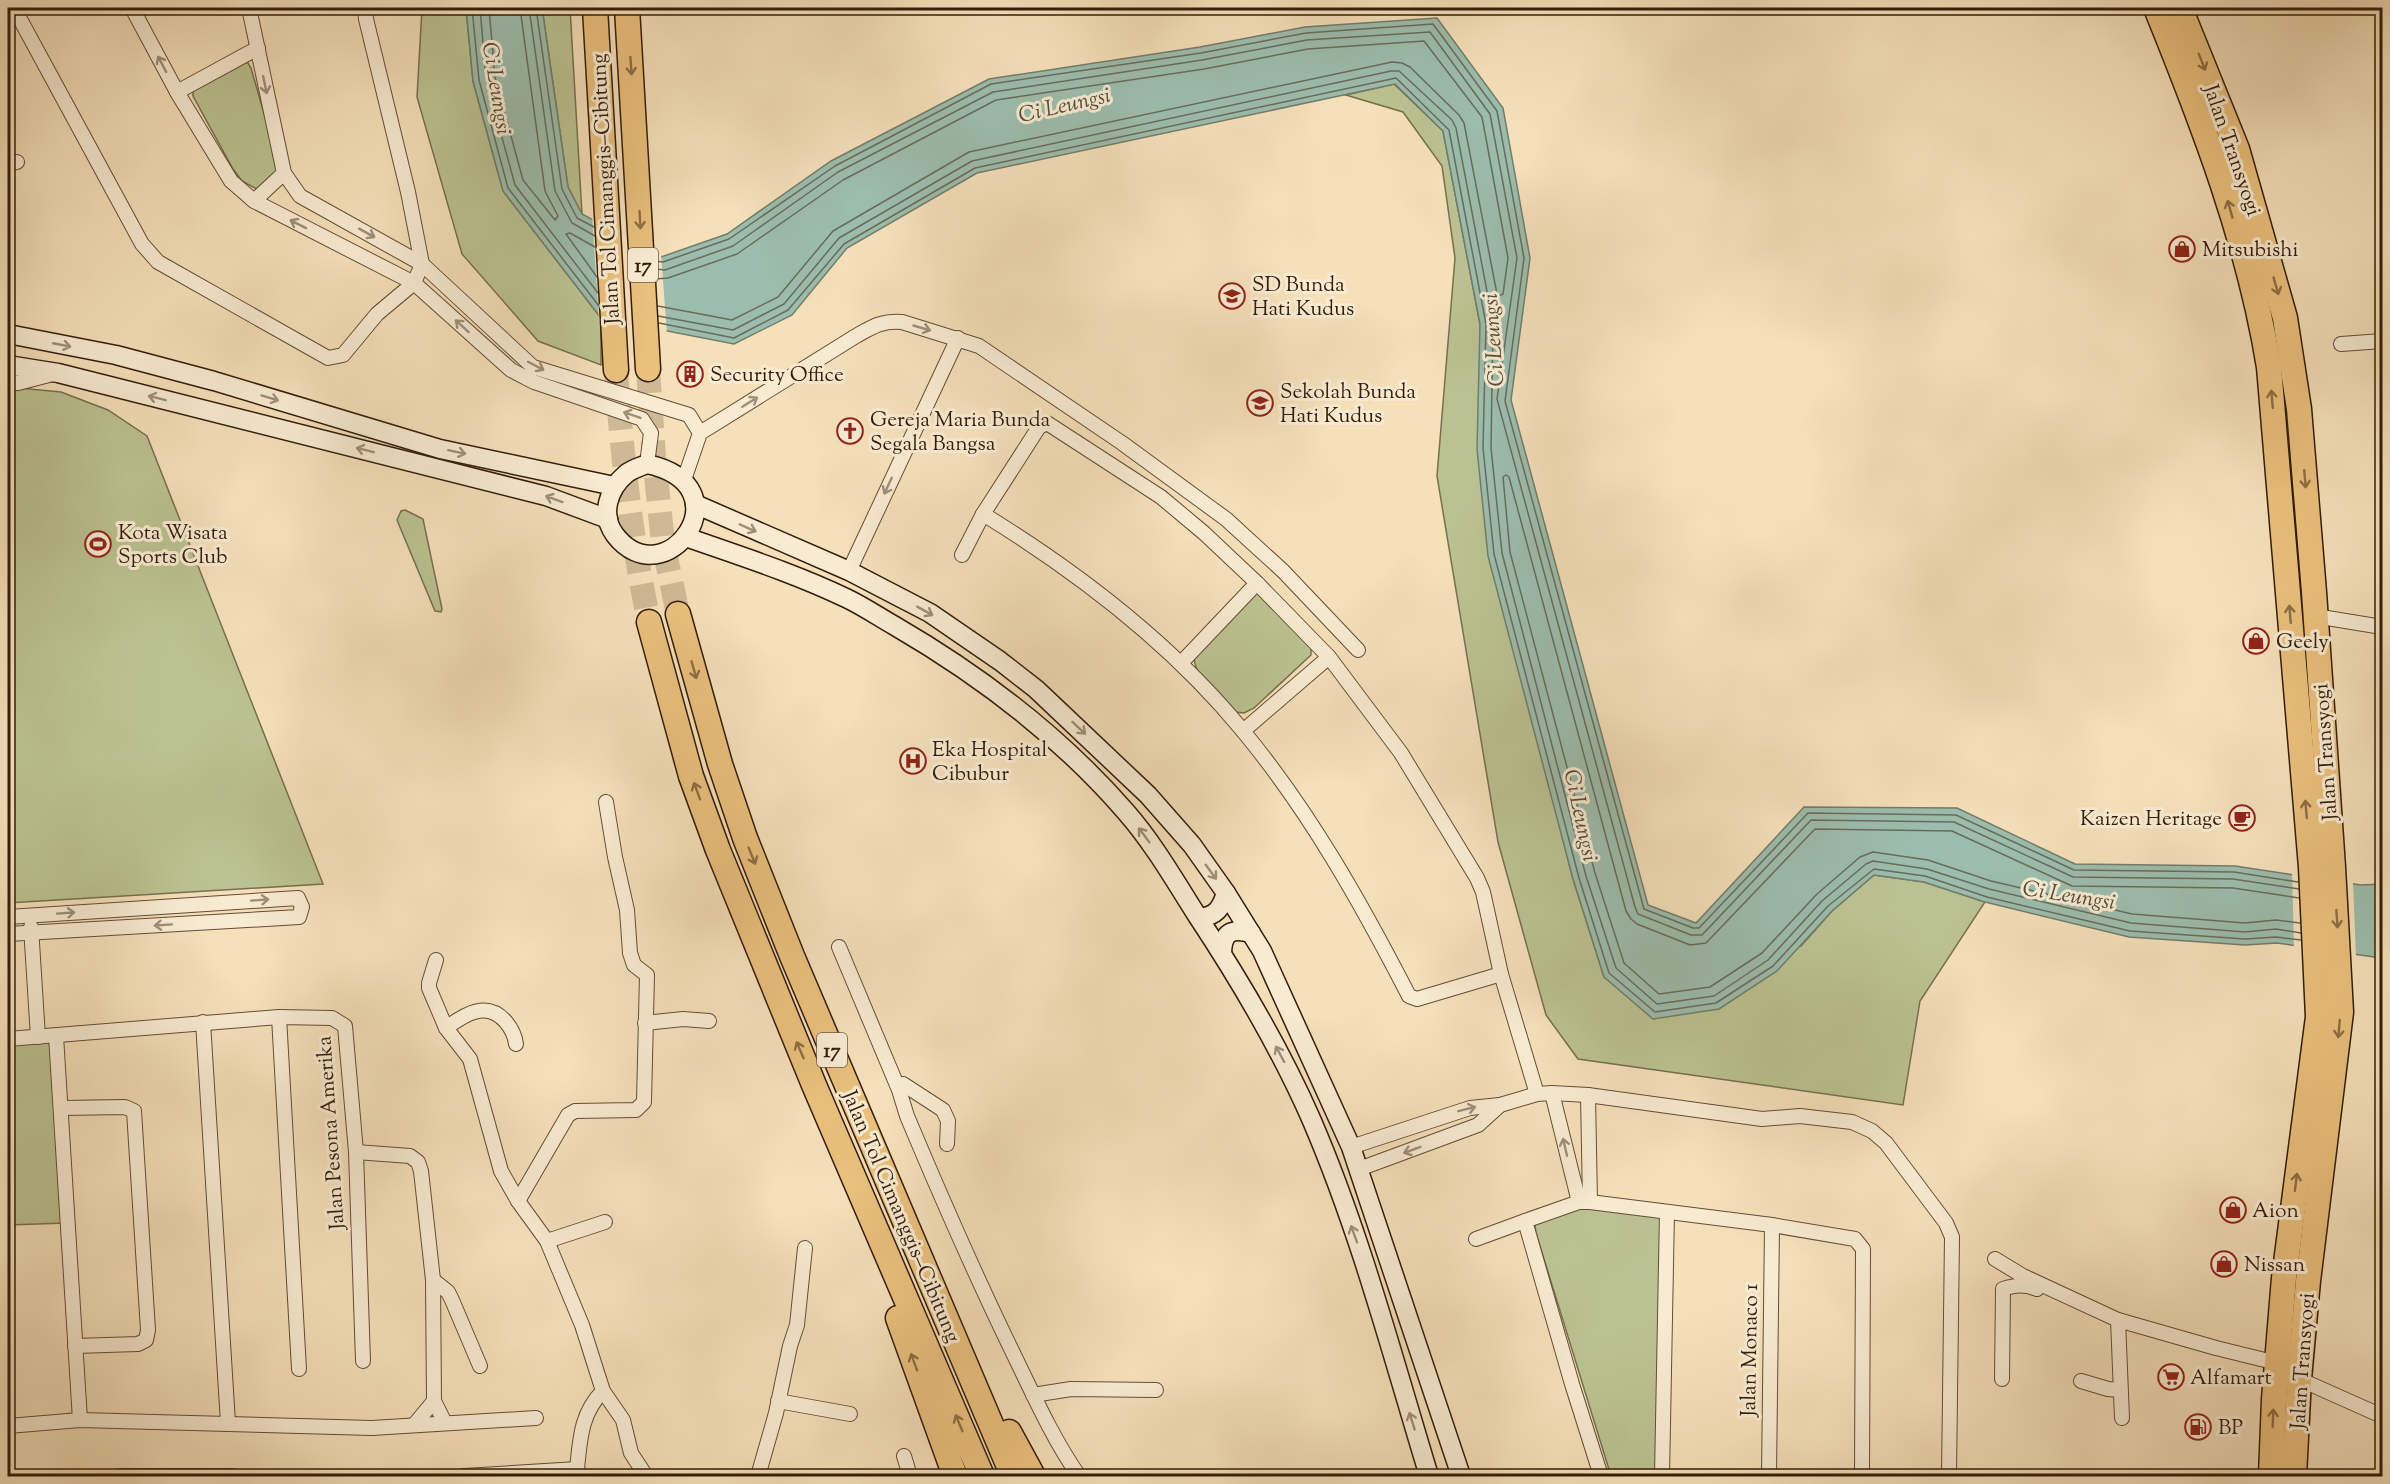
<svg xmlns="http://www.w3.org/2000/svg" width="2390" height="1484" viewBox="0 0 2390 1484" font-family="'Sorts Mill Goudy',serif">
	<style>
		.green { fill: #bbc291; stroke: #776f4e; stroke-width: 1.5 }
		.water { fill: #9cbdad; stroke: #727d6c; stroke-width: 1.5 }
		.pier { fill: #f5e0ba }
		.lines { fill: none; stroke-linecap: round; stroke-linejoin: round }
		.shore { stroke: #686c5c; stroke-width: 1.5 }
		.highway-tunnel { stroke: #ceb997; stroke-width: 24; stroke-dasharray: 24 12; stroke-linecap: butt }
		.street-casing { stroke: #644d36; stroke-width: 16 }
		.secondary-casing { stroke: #331c0a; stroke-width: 21 }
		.highway-casing { stroke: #331c0a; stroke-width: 27 }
		.street { stroke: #f8ebd2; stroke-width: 14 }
		.secondary { stroke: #f8ebd2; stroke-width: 18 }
		.highway { stroke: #eac07d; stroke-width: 24 }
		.oneway { stroke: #8e6e44 }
		.oneway2 { stroke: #9f8e78 }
		.labels { text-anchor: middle; stroke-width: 6; stroke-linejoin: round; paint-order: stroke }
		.shield { fill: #f8ebd2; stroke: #6e5a46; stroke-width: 1.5 }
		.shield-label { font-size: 20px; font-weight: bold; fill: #331c0a }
		.street-label { font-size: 21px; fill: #331c0a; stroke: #f8ebd2 }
		.poi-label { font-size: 21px; fill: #331c0a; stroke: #f8ebd2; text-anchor: start }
		.water-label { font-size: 22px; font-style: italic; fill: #524c3b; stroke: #f8ebd2 }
	</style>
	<rect width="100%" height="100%" fill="#f5e0ba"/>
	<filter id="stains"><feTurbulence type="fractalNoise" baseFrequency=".00333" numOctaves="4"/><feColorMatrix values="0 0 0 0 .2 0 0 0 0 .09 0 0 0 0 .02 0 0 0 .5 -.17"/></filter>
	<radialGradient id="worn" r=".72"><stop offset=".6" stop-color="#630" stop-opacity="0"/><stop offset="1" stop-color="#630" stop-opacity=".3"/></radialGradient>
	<g class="green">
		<path d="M422,8H466L473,81L503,191L601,318V365L538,341L462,254L417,97Z"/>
		<path d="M542,8H570L582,214L568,187Z"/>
		<path d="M246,60L251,68L284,183L268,195L242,181L233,169L193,96V88Z"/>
		<path d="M1394,84L1443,131L1480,324L1545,768L1573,879L1604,977L1801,946L1832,911L1874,875L1924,882L1985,902L1920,1001L1903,1105L1578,1059L1546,1015L1498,842L1437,476L1455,258L1442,166L1403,112L1346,95Z"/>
		<path d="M8,387L61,392L108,410L147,436L323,884L8,903Z"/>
		<path d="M405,510L423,519L442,609L441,612L435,611L397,520L401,511Z"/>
		<path d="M1258,593L1311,646V655L1254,708L1244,713L1235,712C1222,698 1189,674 1195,653L1249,596Z"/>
		<path d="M45,1041L50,1044L66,1223L8,1225V1043Z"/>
		<path d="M1575,1206L1662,1216L1660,1476H1611L1536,1233L1535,1225L1540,1219Z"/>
	</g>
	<path class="water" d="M466,8H542L568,187L582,214L661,257L727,234L831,161L989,79L1200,47L1305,27L1437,18L1503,108L1530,258L1511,400L1648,905L1696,923L1804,807L1957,808L2075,864L2235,866L2361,885L2382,884V956L2374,957L2277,943L2245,945L2129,937L1985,902L1924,882L1874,875L1832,911L1777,971L1719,1009L1653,1019L1604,977L1573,879L1488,556L1477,449L1480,324L1443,131L1395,84L977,173L847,248L792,315L734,344L601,318L503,191L473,81Z"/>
	<g class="pier">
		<path d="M592,216L661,253L667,334L599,321Z"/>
		<path d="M2292,871L2321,876L2323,953L2294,948Z"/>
		<path d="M2324,876L2353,881L2356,957L2327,953Z"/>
	</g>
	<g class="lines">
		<g class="shore">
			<path d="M472,8L479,80L508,188L599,306"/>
			<path d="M480,8L486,79L515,185L598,293"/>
			<path d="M489,8L495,77L523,180L555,220L558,216L545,191L520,8"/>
			<path d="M529,8L555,191L572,223L595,236"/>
			<path d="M536,8L562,189L577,218L594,227"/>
			<path d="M595,247L570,233L566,234L597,277"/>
			<path d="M655,261L663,262L729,239L835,166L991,84L1201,53L1306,33L1433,24L1497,111L1524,258L1505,401L1644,909L1693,928H1699L1808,813L1956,815L2074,870L2234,872L2298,882"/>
			<path d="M656,269L665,270L733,246L838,172L993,92L1202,60L1307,40L1430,32L1490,114L1517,258L1497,399L1635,907L1638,914L1691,935H1702L1811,820L1954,822L2073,877L2233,879L2299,889"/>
			<path d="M656,279L668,278L737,254L843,180L996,100L1204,69L1308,49L1424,41L1482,117L1508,258L1503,294L1499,296L1497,294L1464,123L1459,115L1410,67L1402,63L1392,62L969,152L833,231L778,297L732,320L658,306"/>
			<path d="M658,316L733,330L784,304L839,238L972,161L1391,71H1399L1452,120L1456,128L1493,323L1491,448L1502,553L1586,876L1616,968L1657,1004L1714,996L1768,960L1822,901L1866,864L1873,861L1927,869L1989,889L2131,923L2245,932L2276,929L2301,933"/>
			<path d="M659,323L734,338L788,310L844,244L975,168L1396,78L1449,130L1486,324L1483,448L1494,554L1579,878L1609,973L1655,1012L1716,1003L1773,966L1828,906L1874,869L1925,876L1987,897L2130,931L2245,939L2276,937L2301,940"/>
			<path d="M2299,898L2233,888L2072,886L1952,831L1815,829L1706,943L1690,945L1637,924L1631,919L1626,911L1509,477L1506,475L1503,477L1510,552L1595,873L1624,963L1659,994L1710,987L1762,953L1817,894L1860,857L1873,852L1928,860L1991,881L2132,914L2245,923L2276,920L2300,923"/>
		</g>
		<g class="highway-tunnel">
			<path d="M648,369L654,457L663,543L678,614"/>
			<path d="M616,370C622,457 631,536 649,622"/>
		</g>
		<g class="street-casing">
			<g id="street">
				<path d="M14,8L142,244L158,262L328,358L343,355L377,314L414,283L422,264L408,192L366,19L365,8"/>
				<path d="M132,8L177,92L231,181L254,201L414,283L511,370L534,382L642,419L651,433L647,464"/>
				<path d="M249,8L284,173L300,196L422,264L533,367L689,415L700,433"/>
				<path d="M177,92L258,48"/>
				<path d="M8,163L17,162"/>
				<path d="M254,201L284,173"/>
				<path d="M2341,344L2382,341"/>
				<path d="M8,382L18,383L53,374"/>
				<path d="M684,480L700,433L856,336C872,327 883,320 902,322L979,346L1122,443L1226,519L1283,571L1358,650"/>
				<path d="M983,514C1079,573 1171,643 1243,731C1310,812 1361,903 1409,996L1417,999L1501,974"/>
				<path d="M962,555L983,514L1039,427L1047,423L1161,497L1204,533L1257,583L1329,657L1401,753L1477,878L1483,892L1501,974L1537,1094"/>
				<path d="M849,571L958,338"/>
				<path d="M2315,616L2382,627"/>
				<path d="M1181,663L1257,583"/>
				<path d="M1243,731L1329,657"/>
				<path d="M8,917L298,898L302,907L299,917L8,934"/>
				<path d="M31,927L38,1037"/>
				<path d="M839,947L899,1090L907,1116C941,1197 976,1277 1014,1355C1034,1396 1053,1439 1079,1476"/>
				<path d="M436,960L429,983V988L446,1028L470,1059L501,1171L518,1201L547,1241L582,1325L603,1391L623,1420L631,1453L646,1476"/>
				<path d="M279,1017L299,1369"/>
				<path d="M203,1022L228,1423"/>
				<path d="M645,1023L683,1019L709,1021"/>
				<path d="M446,1028C465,1014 487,1000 506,1022C511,1028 515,1036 516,1044"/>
				<path d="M56,1036L80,1420"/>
				<path d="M8,1039L279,1017L332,1018L345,1026L356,1152L363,1361"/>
				<path d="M903,1084L943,1110L948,1121L947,1144"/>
				<path d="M1552,1093L1579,1202"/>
				<path d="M1588,1095L1590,1202"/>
				<path d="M61,1108L125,1107L134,1111L148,1330L146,1340L138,1344L75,1346"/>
				<path d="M1351,1147L1470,1108L1500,1105L1537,1094L1552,1093L1588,1095L1762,1119L1800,1116L1852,1122L1872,1131L1886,1143L1946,1223L1952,1237L1949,1476"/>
				<path d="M356,1152L410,1156L418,1162L421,1171L433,1280L434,1401"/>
				<path d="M1359,1169L1478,1125L1500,1105"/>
				<path d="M518,1201L568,1115L575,1111L636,1110L644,1102L647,975L634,965L630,953L627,910L615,857L606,802"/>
				<path d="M1476,1239L1525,1221"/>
				<path d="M547,1241L605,1222"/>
				<path d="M1995,1259L2023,1276L2118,1320L2216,1348L2277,1363"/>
				<path d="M433,1280L448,1292L452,1300L480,1366"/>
				<path d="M2118,1320L2122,1418"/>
				<path d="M2002,1379L2003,1289C2015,1285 2025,1284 2037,1289"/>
				<path d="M2299,1379L2382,1416"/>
				<path d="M2081,1381L2108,1389L2120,1390"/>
				<path d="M1033,1395L1071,1389L1156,1390"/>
				<path d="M778,1401L850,1414"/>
				<path d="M414,1425L434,1401L445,1423"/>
				<path d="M8,1426L80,1420L372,1428L536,1418"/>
				<path d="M904,1456L910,1476"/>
				<path d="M577,1469C580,1439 581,1413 603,1391"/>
				<path d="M120,1476H233"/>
				<path d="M464,1476L577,1469L581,1476"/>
				<path d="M758,1476L776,1413L790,1346L797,1325L805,1248"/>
				<path d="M1601,1476L1572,1384L1525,1221L1579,1202H1590L1772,1225L1855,1239L1863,1249L1862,1476"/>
				<path d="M1662,1476L1667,1212"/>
				<path d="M1769,1476L1772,1225"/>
			</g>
		</g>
		<g class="secondary-casing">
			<g id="secondary">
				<path d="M8,334L116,355L214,381L440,449L614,486"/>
				<path d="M8,365L58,373L546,496L608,519"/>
				<path d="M647,464C749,486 665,600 615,535C600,515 608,489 626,474C632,469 640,467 647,464Z"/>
				<path d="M695,504L849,571L930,613L1000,661L1036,689L1148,795L1192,845L1226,893L1262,951L1351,1147L1461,1476"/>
				<path d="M686,537C740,556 794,573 846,598C863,606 879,617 895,626C981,676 1061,737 1126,812C1154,844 1175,881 1198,917C1241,982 1281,1050 1312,1121C1361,1235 1393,1358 1429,1476"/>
				<path d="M1199,918C1216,916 1221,909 1226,893"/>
				<path d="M1222,953C1223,932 1231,928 1251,933"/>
			</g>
		</g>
		<g class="highway-casing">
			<g id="highway">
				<path d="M595,8L616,370"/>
				<path d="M627,8L648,369"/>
				<path d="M2156,8C2203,124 2249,243 2269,367L2311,867L2318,1017L2284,1278L2274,1399L2271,1476"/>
				<path d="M2180,8L2237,149L2285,318L2299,409L2314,592L2333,867L2341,1012L2308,1281L2299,1379L2294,1476"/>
				<path d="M678,614L720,764L745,838L792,956L1013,1476"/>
				<path d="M649,622L691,776L718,850L814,1085L982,1476"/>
				<path d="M898,1318L955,1476"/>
				<path d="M1009,1432L1033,1476"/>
			</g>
		</g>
		<use href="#street" class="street"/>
		<use href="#secondary" class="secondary"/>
		<use href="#highway" class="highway"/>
	</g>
	<defs><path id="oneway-shaft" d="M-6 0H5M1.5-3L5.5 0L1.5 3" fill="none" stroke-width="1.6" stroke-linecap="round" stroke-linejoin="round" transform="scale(1.5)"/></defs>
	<g class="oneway">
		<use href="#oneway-shaft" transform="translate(2202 62) rotate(68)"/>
		<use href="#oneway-shaft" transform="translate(631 66) rotate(86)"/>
		<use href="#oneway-shaft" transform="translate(2230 209) rotate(-106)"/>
		<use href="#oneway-shaft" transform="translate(640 220) rotate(87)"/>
		<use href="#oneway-shaft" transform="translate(2276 286) rotate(74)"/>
		<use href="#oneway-shaft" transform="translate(2272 399) rotate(-95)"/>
		<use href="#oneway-shaft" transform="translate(2305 479) rotate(85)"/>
		<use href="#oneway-shaft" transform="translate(2290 614) rotate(-95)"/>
		<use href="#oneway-shaft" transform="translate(694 670) rotate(74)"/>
		<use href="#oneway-shaft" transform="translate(697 791) rotate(-110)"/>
		<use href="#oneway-shaft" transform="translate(2306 809) rotate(-95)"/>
		<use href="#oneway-shaft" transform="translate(752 856) rotate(68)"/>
		<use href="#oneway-shaft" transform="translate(2337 919) rotate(86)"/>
		<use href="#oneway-shaft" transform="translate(2339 1029) rotate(95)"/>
		<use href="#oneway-shaft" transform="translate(800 1050) rotate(-113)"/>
		<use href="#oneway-shaft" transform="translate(2296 1182) rotate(-83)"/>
		<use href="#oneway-shaft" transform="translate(914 1362) rotate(-110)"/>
		<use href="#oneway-shaft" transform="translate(2273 1418) rotate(-88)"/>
		<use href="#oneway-shaft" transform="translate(959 1423) rotate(-113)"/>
	</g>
	<g class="oneway2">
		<use href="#oneway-shaft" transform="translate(162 64) rotate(-118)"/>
		<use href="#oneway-shaft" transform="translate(265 85) rotate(78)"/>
		<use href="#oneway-shaft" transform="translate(298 224) rotate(-153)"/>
		<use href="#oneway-shaft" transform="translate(367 233) rotate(29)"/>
		<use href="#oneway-shaft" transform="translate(462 326) rotate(-138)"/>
		<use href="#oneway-shaft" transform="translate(922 328) rotate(16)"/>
		<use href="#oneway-shaft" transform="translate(62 345) rotate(11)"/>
		<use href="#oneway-shaft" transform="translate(536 366) rotate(28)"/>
		<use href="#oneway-shaft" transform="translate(157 398) rotate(-166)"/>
		<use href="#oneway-shaft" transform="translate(270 398) rotate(17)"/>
		<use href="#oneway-shaft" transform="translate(750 402) rotate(-32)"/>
		<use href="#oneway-shaft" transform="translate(632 415) rotate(-161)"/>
		<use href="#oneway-shaft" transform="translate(365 450) rotate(-166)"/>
		<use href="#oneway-shaft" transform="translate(457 452) rotate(12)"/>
		<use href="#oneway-shaft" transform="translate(888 486) rotate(115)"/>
		<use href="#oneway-shaft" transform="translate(554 499) rotate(-160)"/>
		<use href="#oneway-shaft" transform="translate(748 528) rotate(24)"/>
		<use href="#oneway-shaft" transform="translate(925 611) rotate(29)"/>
		<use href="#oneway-shaft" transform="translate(1079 728) rotate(43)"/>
		<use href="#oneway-shaft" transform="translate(1144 835) rotate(-127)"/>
		<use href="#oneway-shaft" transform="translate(1211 872) rotate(54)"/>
		<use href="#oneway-shaft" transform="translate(260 900) rotate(-4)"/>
		<use href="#oneway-shaft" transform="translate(66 913) rotate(-4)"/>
		<use href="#oneway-shaft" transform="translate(163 925) rotate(176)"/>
		<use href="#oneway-shaft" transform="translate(1280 1054) rotate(-118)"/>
		<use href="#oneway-shaft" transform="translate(1467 1109) rotate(-14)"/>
		<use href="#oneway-shaft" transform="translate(1565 1147) rotate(-103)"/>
		<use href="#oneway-shaft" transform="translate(1412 1150) rotate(160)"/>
		<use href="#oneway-shaft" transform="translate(1354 1234) rotate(-110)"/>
		<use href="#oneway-shaft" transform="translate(1412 1421) rotate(-107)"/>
	</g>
	<defs>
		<g id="shop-ring" transform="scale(1.35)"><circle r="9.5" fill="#f8ebd2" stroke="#8f2418" stroke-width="1.5"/><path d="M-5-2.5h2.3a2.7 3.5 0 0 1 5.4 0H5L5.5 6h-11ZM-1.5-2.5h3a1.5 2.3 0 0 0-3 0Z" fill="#8f2418"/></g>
		<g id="school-ring" transform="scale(1.35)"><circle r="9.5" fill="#f8ebd2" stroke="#8f2418" stroke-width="1.5"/><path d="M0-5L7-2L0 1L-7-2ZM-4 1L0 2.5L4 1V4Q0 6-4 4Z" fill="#8f2418"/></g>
		<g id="building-ring" transform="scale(1.35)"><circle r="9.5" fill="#f8ebd2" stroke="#8f2418" stroke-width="1.5"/><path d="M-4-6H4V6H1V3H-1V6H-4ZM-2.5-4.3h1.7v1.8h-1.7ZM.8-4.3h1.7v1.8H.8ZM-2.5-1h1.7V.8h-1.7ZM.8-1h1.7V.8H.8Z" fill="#8f2418"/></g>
		<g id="church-ring" transform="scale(1.35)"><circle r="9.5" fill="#f8ebd2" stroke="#8f2418" stroke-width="1.5"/><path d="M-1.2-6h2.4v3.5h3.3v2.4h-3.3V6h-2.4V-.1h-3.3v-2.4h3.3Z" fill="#8f2418"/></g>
		<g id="stadium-ring" transform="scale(1.35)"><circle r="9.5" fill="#f8ebd2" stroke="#8f2418" stroke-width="1.5"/><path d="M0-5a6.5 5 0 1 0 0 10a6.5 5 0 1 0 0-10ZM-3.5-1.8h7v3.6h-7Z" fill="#8f2418"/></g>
		<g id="hospital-ring" transform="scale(1.35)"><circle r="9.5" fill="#f8ebd2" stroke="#8f2418" stroke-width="1.5"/><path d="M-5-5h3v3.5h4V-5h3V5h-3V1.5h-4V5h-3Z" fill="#8f2418"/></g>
		<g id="cafe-ring" transform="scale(1.35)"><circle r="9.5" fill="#f8ebd2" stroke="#8f2418" stroke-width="1.5"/><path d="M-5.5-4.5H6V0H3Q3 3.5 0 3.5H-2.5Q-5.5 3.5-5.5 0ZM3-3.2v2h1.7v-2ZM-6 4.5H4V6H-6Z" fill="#8f2418"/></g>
		<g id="supermarket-ring" transform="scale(1.35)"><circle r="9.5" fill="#f8ebd2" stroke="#8f2418" stroke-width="1.5"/><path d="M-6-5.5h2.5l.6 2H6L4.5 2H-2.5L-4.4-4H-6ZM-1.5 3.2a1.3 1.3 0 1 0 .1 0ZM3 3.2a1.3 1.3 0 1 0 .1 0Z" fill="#8f2418"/></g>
		<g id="fuel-ring" transform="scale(1.35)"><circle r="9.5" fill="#f8ebd2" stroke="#8f2418" stroke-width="1.5"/><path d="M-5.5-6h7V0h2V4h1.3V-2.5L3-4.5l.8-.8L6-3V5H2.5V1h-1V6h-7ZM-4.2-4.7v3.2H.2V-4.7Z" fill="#8f2418"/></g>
	</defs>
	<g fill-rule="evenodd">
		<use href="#shop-ring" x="2182" y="249"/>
		<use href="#school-ring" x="1232" y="296"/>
		<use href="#building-ring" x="690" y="374"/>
		<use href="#school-ring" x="1260" y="403"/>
		<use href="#church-ring" x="850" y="431"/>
		<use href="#stadium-ring" x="98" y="544"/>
		<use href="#shop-ring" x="2256" y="641"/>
		<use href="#hospital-ring" x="913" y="761"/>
		<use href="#cafe-ring" x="2242" y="818"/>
		<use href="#shop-ring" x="2233" y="1210"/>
		<use href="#shop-ring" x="2224" y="1264"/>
		<use href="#supermarket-ring" x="2171" y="1377"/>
		<use href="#fuel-ring" x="2198" y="1427"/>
	</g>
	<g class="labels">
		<g class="shield">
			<rect x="628" y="248" width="30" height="34" rx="4.5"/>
			<rect x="817" y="1033" width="30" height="34" rx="4.5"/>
		</g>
		<g class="shield-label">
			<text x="643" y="272">17</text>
			<text x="832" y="1057">17</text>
		</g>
		<g class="street-label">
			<text transform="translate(2233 150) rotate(71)" y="7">Jalan Transyogi</text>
			<text transform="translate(605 189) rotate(-93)" y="7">Jalan Tol Cimanggis–Cibitung</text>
			<text transform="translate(2325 752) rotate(-94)" y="7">Jalan Transyogi</text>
			<text transform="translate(330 1133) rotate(-94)" y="7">Jalan Pesona Amerika</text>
			<text transform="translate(902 1216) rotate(67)" y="7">Jalan Tol Cimanggis–Cibitung</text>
			<text transform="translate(1749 1350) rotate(-89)" y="7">Jalan Monaco 1</text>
			<text transform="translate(2302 1361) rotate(-86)" y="7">Jalan Transyogi</text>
		</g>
		<g class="poi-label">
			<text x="2202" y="256">Mitsubishi</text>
			<text x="1252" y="291">SD Bunda<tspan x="1252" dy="24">Hati Kudus</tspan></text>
			<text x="710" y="381">Security Office</text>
			<text x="1280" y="398">Sekolah Bunda<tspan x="1280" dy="24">Hati Kudus</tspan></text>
			<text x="870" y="426">Gereja Maria Bunda<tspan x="870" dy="24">Segala Bangsa</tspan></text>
			<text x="118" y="539">Kota Wisata<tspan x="118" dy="24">Sports Club</tspan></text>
			<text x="2276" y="648">Geely</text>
			<text x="932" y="756">Eka Hospital<tspan x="932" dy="24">Cibubur</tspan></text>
			<text x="2222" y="825" text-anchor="end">Kaizen Heritage</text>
			<text x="2252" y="1217">Aion</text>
			<text x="2244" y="1271">Nissan</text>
			<text x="2190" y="1384">Alfamart</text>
			<text x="2218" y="1434">BP</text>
		</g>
		<g class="water-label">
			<text transform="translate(498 88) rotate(81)" y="8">Ci Leungsi</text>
			<text transform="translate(1064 104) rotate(-13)" y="8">Ci Leungsi</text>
			<text transform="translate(1492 340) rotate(-94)" y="8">Ci Leungsi</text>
			<text transform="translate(1582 815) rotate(78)" y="8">Ci Leungsi</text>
			<text transform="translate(2069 894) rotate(9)" y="8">Ci Leungsi</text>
		</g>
	</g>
	<rect width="2390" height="1484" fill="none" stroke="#f5e0ba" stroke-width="30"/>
	<rect x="9" y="9" width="2372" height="1466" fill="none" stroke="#331c0a" stroke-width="3"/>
	<rect x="15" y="15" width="2360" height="1454" fill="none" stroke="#331c0a" stroke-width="1.5"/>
	<rect width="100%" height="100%" filter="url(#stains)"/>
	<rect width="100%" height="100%" fill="url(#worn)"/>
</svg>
